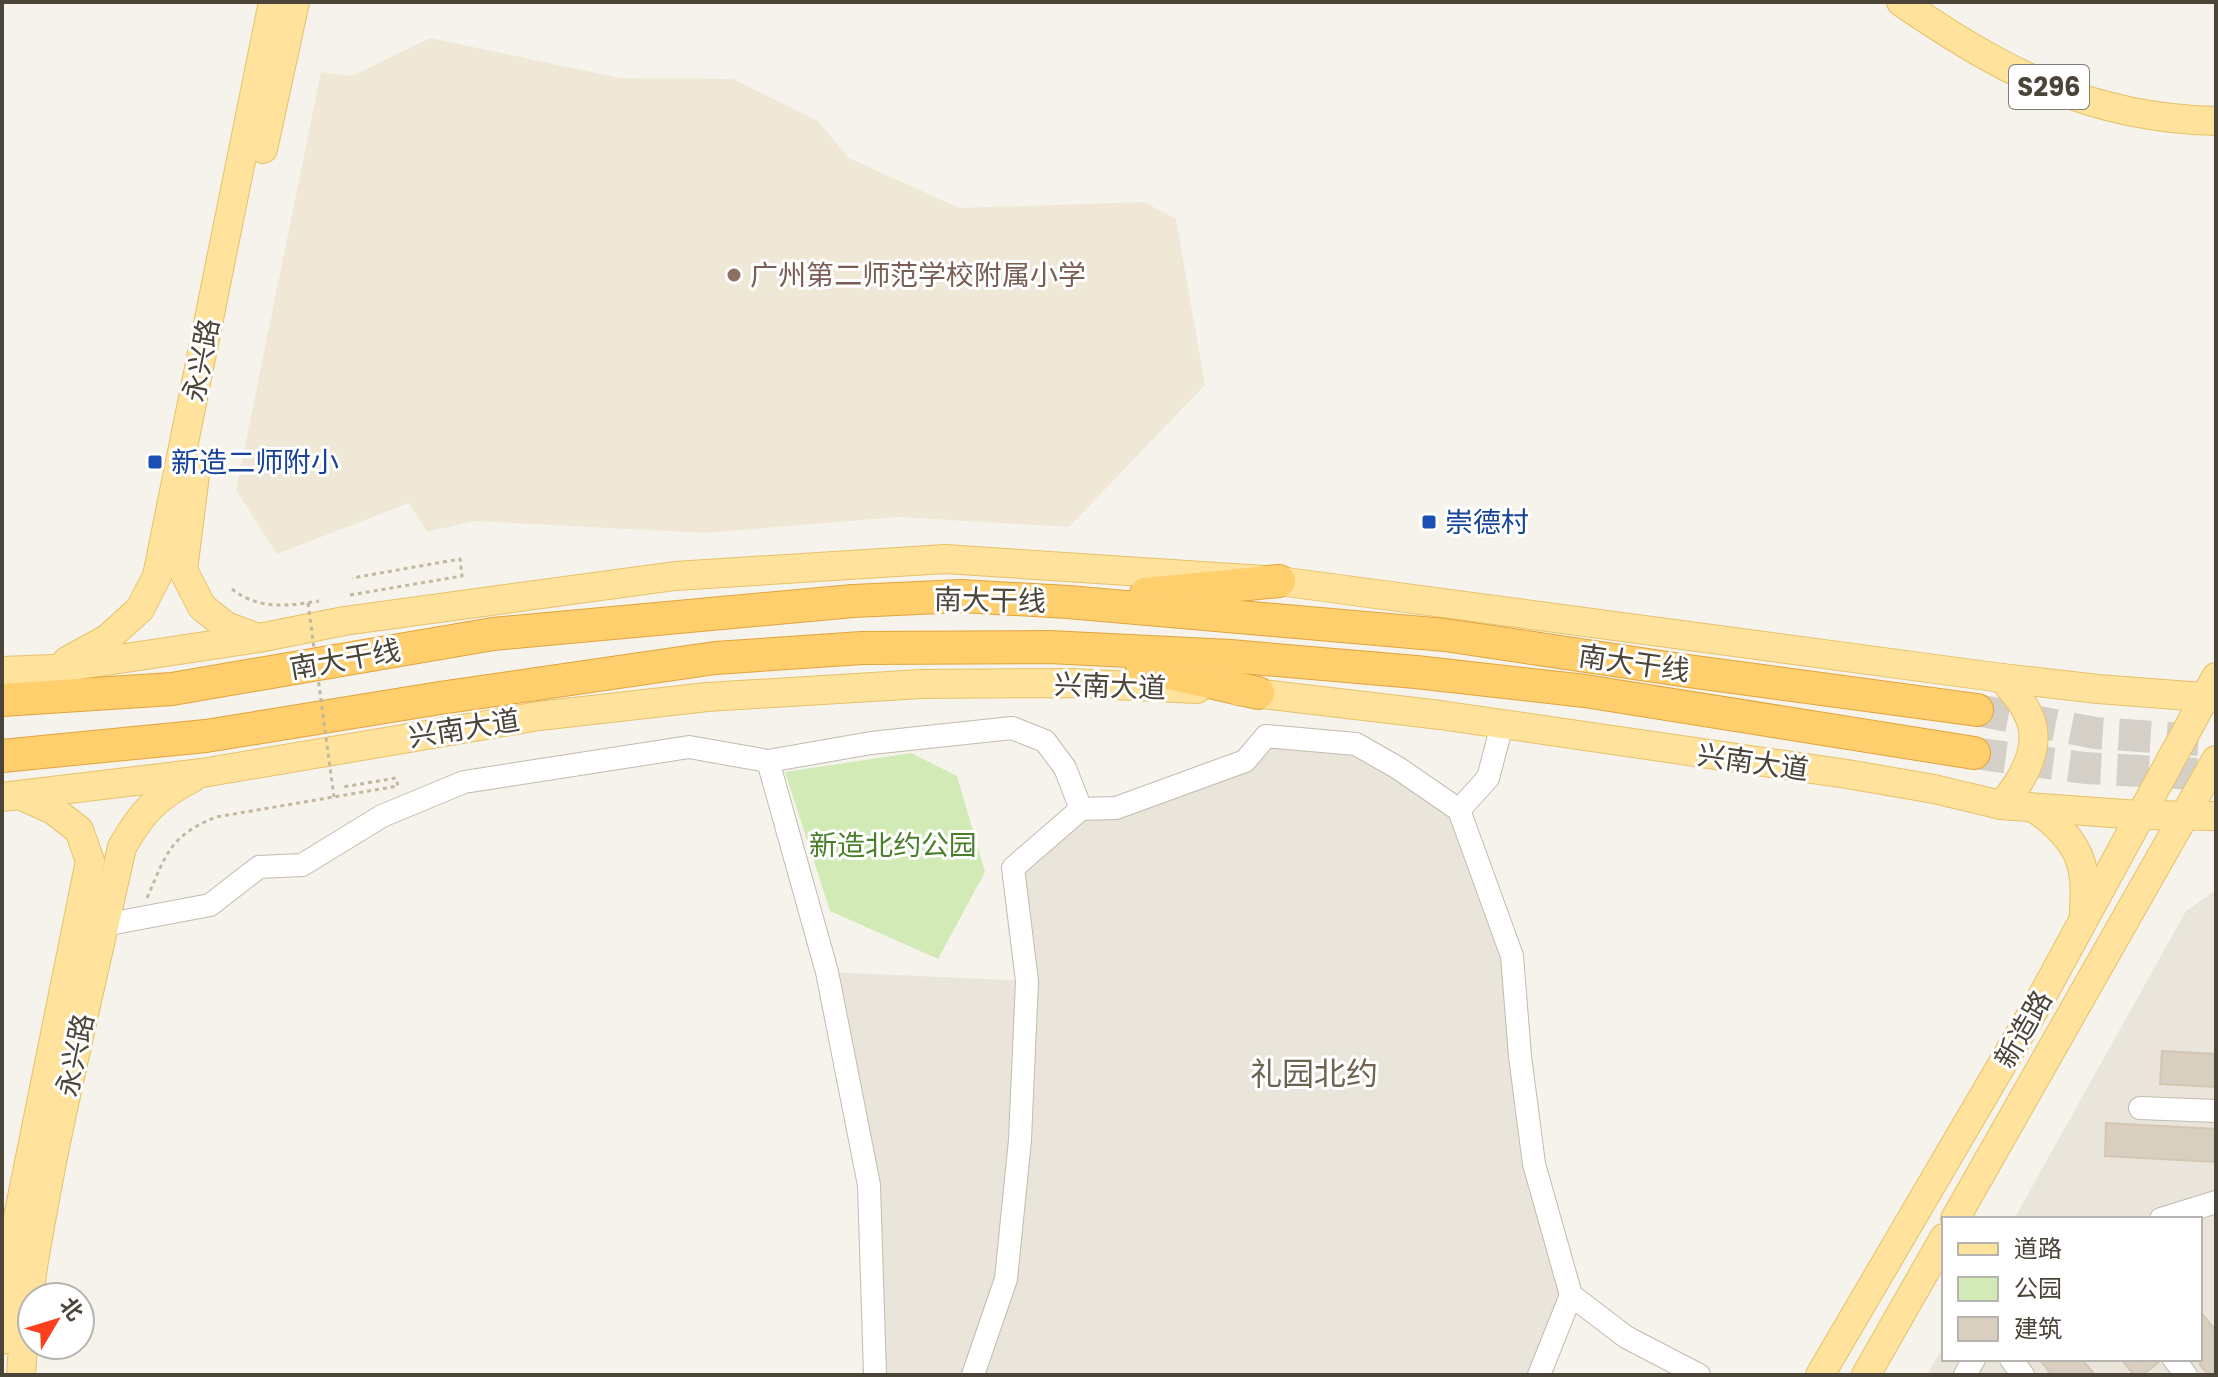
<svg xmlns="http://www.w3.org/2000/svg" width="2218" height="1377" viewBox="0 0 2218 1377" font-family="Poppins,'Noto Sans SC',sans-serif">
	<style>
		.residential { fill: #eae5da }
		.education { fill: #efe8d6 }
		.park { fill: #d2eab5 }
		.building { fill: #d8cfc1; stroke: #d3c7b4; stroke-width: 2 }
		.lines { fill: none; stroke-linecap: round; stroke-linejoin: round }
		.highway-tunnel { stroke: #d4d0c8; stroke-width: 32; stroke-dasharray: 32 16; stroke-linecap: butt }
		.minor-casing { stroke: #c2bbae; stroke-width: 24 }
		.major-casing { stroke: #e6c16a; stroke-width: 30 }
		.highway-casing { stroke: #e0a43c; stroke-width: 34 }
		.path { stroke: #c4b79f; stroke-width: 3; stroke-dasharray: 4 4; stroke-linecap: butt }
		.minor { stroke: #fff; stroke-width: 22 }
		.major { stroke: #ffe39c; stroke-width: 28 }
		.highway { stroke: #ffcf6e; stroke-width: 32 }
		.path-bridge { stroke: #c4b79f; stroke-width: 3; stroke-dasharray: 4 4; stroke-linecap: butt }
		.education-dot { fill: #8d6e63; stroke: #fff; stroke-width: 3 }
		.transit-dot { fill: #1a4fb4; stroke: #fff; stroke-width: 3 }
		.labels { text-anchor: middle; stroke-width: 6; stroke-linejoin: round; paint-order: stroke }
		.shield { fill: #fff; stroke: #817c74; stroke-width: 2 }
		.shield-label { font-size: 26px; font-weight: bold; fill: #4b4439 }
		.education-label { font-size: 28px; fill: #785e54; stroke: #fff; text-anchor: start }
		.street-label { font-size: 28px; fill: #4b4439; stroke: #fff }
		.transit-label { font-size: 28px; fill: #164399; stroke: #fff; text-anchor: start }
		.park-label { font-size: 28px; fill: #4a7f2a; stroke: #fff }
		.quarter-label { font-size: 32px; fill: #6e6250; stroke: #fff }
	</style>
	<rect width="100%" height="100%" fill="#f6f3ec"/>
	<g class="residential">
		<path d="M1266,736L1356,744L1459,810L1512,956L1520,1056L1571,1295L1539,1375H875L869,1185L827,972L1027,981L1013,868L1081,809L1245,761Z"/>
		<path d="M2216,890V1375H1927L1944,1345V1359H2200V1219H2014L2186,911Z"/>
	</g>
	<path class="education" d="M430,38L620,78L733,79L818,121L849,158L959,208L1144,202L1176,219L1205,385L1069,527L898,517L705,533L474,521L427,532L409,503L277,554L236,490L321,72L352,76Z"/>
	<path class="park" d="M911,753L957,776L985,872L938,959L830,911L785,772Z"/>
	<g class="building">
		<path d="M2162,1051L2216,1054V1087L2160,1084Z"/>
		<path d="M2106,1123L2216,1129V1162L2105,1156Z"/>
		<path d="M2200,1311L2216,1331V1375H2208L2200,1365Z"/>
		<path d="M2039,1359H2082L2095,1375H2052Z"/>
		<path d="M2121,1359H2160V1361L2143,1375H2134Z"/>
	</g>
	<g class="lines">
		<g class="highway-tunnel">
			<path d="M1977,710L2095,733L2216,741"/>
			<path d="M1974,753L2085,768L2216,775"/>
		</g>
		<g class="minor-casing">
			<g id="minor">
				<path d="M768,761L827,972L869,1185L875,1375"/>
				<path d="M1459,810L1488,778L1502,725"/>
				<path d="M92,924L104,925L210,905L259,867L302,865L382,816L464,782L689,747L768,761L871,743L1012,728L1045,741L1065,768L1081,809"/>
				<path d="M2140,1108L2216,1111"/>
				<path d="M2161,1219L2216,1202"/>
				<path d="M2011,1359L2023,1375"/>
				<path d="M2174,1359L2186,1375"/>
				<path d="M973,1375L1006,1279L1020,1140L1027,981L1013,868L1081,809L1116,808L1245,761L1266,736L1356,744L1398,768L1459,810L1512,956L1520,1056L1534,1164L1571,1295L1626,1337L1699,1375"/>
				<path d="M1539,1375L1571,1295"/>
				<path d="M1965,1375L1974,1359"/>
			</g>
		</g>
		<g class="major-casing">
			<g id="major">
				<path d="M1901,2C2004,72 2088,118 2216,121"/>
				<path d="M263,149L295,2"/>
				<path d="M195,475L183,570L202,607L226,626L258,638"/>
				<path d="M67,661L107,639L140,609L157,576L273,2"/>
				<path d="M2,671L53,669L259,638L344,621L675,576L945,559L1279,581L2002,678L2098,689L2216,698"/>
				<path d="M1238,691L1440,715L1847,774L1934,789L2001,805L2139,815L2216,816"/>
				<path d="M2,797L202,773L539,716L707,697L921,684L1072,683L1197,689"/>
				<path d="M2001,805C2022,782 2044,746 2028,714C2022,700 2011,689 2002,678"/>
				<path d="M2034,808C2056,823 2079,844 2083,872C2086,886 2084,902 2084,916"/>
				<path d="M1955,1219L2216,760"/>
				<path d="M2,1340L9,1267L18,1217L90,861L79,830L53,810L22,796"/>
				<path d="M21,1375C25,1301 39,1230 53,1157C74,1053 99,950 122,847C142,812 156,797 192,778"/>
				<path d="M1820,1375L2041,998L2216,677"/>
				<path d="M1866,1375L1944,1238"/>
			</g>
		</g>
		<g class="highway-casing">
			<g id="highway">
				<path d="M1146,594L1279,581"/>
				<path d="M1142,667L1258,693"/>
				<path d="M2,700L172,689L493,634L853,601L961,596L1068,602L1445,635L1688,671L1977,710"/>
				<path d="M2,756L206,736L440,698L715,658L862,648L1049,647L1230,656L1416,672L1585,691L1974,753"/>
			</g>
		</g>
		<g class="path">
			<path d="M232,589C258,610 288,606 319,601"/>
			<path d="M350,595L462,576L460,559L352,578"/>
			<path d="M147,898C166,855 169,836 216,817L398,786L396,778L343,787"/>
		</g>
		<use href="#minor" class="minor"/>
		<use href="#major" class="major"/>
		<use href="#highway" class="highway"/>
		<path class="path-bridge" d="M308,603L334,797"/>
	</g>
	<circle class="education-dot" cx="734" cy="275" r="8"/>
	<g class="transit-dot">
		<rect x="147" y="454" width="16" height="16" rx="4"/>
		<rect x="1421" y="514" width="16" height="16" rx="4"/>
	</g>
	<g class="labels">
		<rect class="shield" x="2009" y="65" width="80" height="44" rx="6"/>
		<g class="shield-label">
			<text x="2049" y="96">S296</text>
		</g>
		<g class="education-label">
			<text x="750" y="285">广州第二师范学校附属小学</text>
		</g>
		<g class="street-label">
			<text transform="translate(201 360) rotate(-79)" y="10">永兴路</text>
			<text transform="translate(990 600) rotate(1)" y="10">南大干线</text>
			<text transform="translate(345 659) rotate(-10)" y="10">南大干线</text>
			<text transform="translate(1634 663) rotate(8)" y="10">南大干线</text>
			<text transform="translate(1110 686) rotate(2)" y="10">兴南大道</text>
			<text transform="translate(464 728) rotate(-9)" y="10">兴南大道</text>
			<text transform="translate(1753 762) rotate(8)" y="10">兴南大道</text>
			<text transform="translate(2023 1029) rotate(-60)" y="10">新造路</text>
			<text transform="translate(75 1055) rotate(-78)" y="10">永兴路</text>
		</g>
		<g class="transit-label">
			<text x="171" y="472">新造二师附小</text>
			<text x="1445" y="532">崇德村</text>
		</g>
		<g class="park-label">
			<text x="893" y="855">新造北约公园</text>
		</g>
		<g class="quarter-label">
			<text x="1314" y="1085">礼园北约</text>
		</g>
	</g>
	<rect width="2218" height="1377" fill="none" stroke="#4b4439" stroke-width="8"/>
	<rect x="1942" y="1217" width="260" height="144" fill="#ffffff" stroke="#b7b4b0" stroke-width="2"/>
	<rect x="1958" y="1243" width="40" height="12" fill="#ffe39c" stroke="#b7b4b0" stroke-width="2"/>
	<text x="2014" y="1257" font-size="24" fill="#4b4439">道路</text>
	<rect x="1958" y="1277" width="40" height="24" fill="#d2eab5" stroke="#b7b4b0" stroke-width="2"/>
	<text x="2014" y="1297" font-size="24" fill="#4b4439">公园</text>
	<rect x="1958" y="1317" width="40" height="24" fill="#d8cfc1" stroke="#b7b4b0" stroke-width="2"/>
	<text x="2014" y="1337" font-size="24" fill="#4b4439">建筑</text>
	<g transform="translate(56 1321) rotate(52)"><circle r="38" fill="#ffffff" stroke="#b7b4b0" stroke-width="2"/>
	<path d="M0-6L14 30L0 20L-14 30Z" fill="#fc3f1d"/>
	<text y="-12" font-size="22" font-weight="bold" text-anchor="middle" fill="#4b4439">北</text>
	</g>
</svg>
